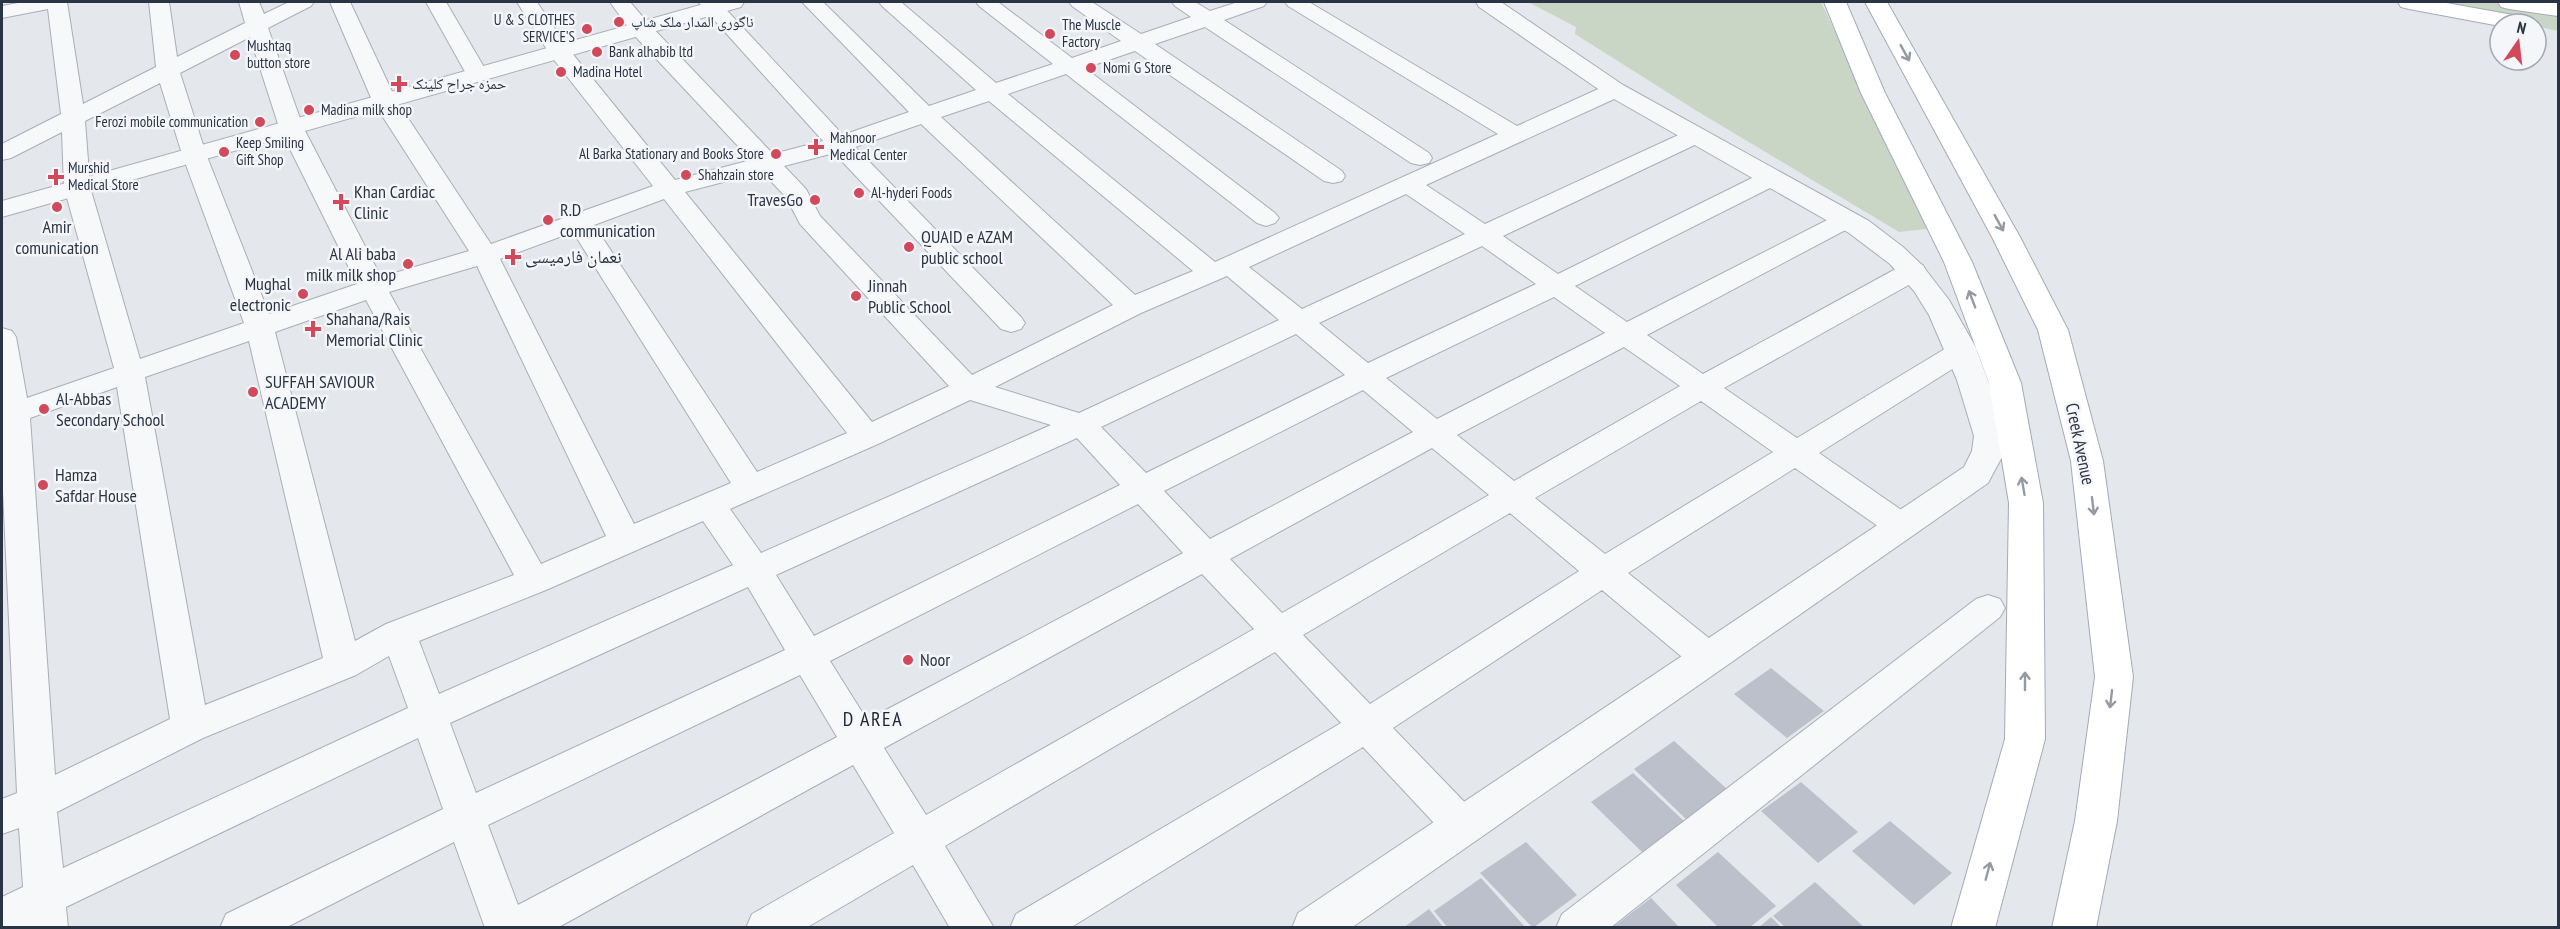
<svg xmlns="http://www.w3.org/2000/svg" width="2560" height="929" viewBox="0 0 2560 929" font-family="'PT Sans Narrow','Noto Naskh Arabic',sans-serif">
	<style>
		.green { fill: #c9d6c5 }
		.building { fill: #bbc0ca }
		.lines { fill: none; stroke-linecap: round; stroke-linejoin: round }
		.minor-casing { stroke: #a9aeb7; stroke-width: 2 }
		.tertiary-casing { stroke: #a9aeb7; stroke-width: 2 }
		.primary-casing { stroke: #a3abb8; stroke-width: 2 }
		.minor { fill: #f7f8fa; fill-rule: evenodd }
		.tertiary { fill: #f7f8fa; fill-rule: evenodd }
		.primary { fill: #fff; fill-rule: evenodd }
		.oneway { stroke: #959aa2 }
		.poi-dot { fill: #d1495b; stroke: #f4f6f9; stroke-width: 2 }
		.labels { text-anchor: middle; stroke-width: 5; stroke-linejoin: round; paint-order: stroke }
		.far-poi-label { font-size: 15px; fill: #2b3445; stroke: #f4f6f9; text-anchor: start }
		.poi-label { font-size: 18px; fill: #2b3445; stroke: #f4f6f9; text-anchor: start }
		.street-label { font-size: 18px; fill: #2b3445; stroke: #f4f6f9 }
		.neighbourhood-label { font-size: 20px; letter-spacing: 1.5px; fill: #1d2536; stroke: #f4f6f9 }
	</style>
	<rect width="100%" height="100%" fill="#e4e7ec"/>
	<g class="green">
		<path d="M1528,2H1821L1927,229L1899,232L1697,111L1575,34L1576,27Z"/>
		<path d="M2437,2H2558V31L2536,26V24L2496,18Z"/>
	</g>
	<g class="building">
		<path d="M1771,668L1824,711L1787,738L1734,694Z"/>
		<path d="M1674,741L1727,789L1686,819L1634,769Z"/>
		<path d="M1633,773L1685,822L1643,853L1591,802Z"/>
		<path d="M1801,782L1858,832L1818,863L1761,811Z"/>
		<path d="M1890,821L1952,873L1914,905L1852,851Z"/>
		<path d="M1526,842L1577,895L1533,928L1480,873Z"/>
		<path d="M1718,852L1776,906L1749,928H1719L1676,885Z"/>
		<path d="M1481,878L1526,928H1448L1434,911Z"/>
		<path d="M1815,882L1865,928H1786L1773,916Z"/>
		<path d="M1651,898L1680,928H1612Z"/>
		<path d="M1429,909L1444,928H1403Z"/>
		<path d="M1771,917L1782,928H1758Z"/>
	</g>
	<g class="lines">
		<g class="minor-casing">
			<g id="minor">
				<path d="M23,2H67L83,104L156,67L149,2H169L177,57L245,23L239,2H259L264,14L289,2H314L311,6L268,28L303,127L381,277L469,251L372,100L330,2H350L396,100L491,244L653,186L551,56L517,2H537L567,47L675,180L751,160L632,33L610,2H630L648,23L773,154L823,141L698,2H719L843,135L909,112L802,2H823L929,106L976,90L882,6L879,2H901L996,83L1053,64L979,6L976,2H998L1072,58L1121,41L1072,6L1069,2H1092L1141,34L1191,17L1175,6L1172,2H1195L1210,11L1238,2H1267L1264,6L1224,20L1429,153L1432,158L1429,163L1420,165L1411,163L1205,27L1155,44L1342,171L1345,176L1342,181L1333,183L1324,181L1135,51L1085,68L1275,213L1279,218L1275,223L1266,226L1257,223L1066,74L1008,94L1215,262L1498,134L1288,6L1285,2H1309L1517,126L1607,85L1615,83L1623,85L1626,90L1623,95L1426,185L1485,224L1687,131L1695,129L1703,131L1707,136L1703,141L1503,236L1558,274L1760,174L1769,172L1778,174L1781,179L1778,184L1575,286L1627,322L1835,216L1844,213L1853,216L1857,221L1853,226L1647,335L1703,374L1903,265L1913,263L1923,265L1926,271L1923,277L1724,388L1797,438L1953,344L1963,341L1973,344L1977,350L1973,356L1819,453L1913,518L1917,526L1913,534L1901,538L1889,534L1795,468L1628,573L1720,647L1725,657L1720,667L1707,671L1694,667L1602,590L1393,728L1476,814L1482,826L1476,838L1462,844L1448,838L1363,747L1070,928H1010L1016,914L1341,723L1275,652L945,846L994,928H950L913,865L806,928H746L752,914L894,833L853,765L557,928H485L454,842L285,928H220L226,914L443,809L418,738L66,907L68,928H2V897L23,887L19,828L2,834V799L17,793L2,469V328L12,331L16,337L27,398L114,368L64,187L62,132L11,158L2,160V144L61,114L48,9L2,18V6ZM250,37L279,127L357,284L269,314L206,154L180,73ZM160,83L182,154L244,323L140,359L90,187L85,121ZM989,101L1193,271L1135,295L941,117ZM921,124L1113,305L972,375L820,216L806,189L784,166L834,153L1001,329L1011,332L1021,329L1025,323L1021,317L855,147ZM762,172L786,197L800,224L949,386L872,422L685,192ZM1406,194L1465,234L1302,309L1249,267ZM664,199L847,433L757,472L594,225ZM573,232L731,483L634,524L500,259ZM1482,246L1536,284L1368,363L1319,323ZM477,266L606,536L541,564L389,292ZM1227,276L1279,320L1079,413L995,387L1141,313ZM1554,297L1605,333L1437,419L1386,378ZM366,300L514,575L386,624L355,641L275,332ZM1296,334L1345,375L1146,473L1101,427ZM249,341L323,658L205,705L145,377ZM1624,347L1680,386L1514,481L1457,435ZM117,387L170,719L55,775L30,418ZM1363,390L1413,432L1210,539L1164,491ZM970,400L1051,425L761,553L730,509L878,444ZM1701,401L1773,452L1605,554L1535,498ZM1077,438L1120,485L814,636L776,575ZM1432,448L1489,495L1282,613L1230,559ZM1138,504L1183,553L867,720L830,661ZM1510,513L1579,571L1370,704L1303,635ZM703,521L733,565L439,694L419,641L546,590ZM1202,574L1254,629L926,815L884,748ZM748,587L785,650L476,793L450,723ZM389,656L408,708L63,868L57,812L203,738L356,675ZM800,675L837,737L518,905L488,825Z"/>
				<path d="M426,2H446L488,74L485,79L477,81L469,79Z"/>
				<path d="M1988,595L2000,599L2005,608L2000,617L1610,928H1556L1562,914L1976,599Z"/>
			</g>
		</g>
		<g class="tertiary-casing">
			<g id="tertiary">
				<path d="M711,2H744L741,7L2,217V201Z"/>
				<path d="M1476,2H1501L1623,85L1869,221L1903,247L1922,265L1949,300L1975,346L2000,413L2006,436L2003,455L1988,483L1351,928H1292L1298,913L1964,467L1972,451L1974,436L1957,380L1929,315L1914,291L1890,264L1849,233L1607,95L1479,7Z"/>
			</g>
		</g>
		<g class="primary-casing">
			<g id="primary">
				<path d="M1824,2H1846L1885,93L1972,262L2021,383L2043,503L2045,739L1995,928H1951L2005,739L2009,503L1989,383L1944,262L1861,93Z"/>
				<path d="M1865,2H1887L2020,237L2068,330L2103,461L2133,677L2117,821L2096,928H2052L2075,821L2095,677L2071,461L2038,330L1992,237Z"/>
				<path d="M2398,2H2441L2524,17L2532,19L2535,24H2500V26L2409,9L2401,7Z"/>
				<path d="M2498,2L2558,3V16L2509,9L2501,7Z"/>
			</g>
		</g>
		<use href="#minor" class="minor"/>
		<use href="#tertiary" class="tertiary"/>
		<use href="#primary" class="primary"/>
	</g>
	<defs><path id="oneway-shaft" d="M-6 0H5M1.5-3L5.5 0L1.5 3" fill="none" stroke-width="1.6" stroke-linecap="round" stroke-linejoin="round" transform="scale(1.5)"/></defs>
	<g class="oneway">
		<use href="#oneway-shaft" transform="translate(1905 53) rotate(61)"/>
		<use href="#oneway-shaft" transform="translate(1999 223) rotate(61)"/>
		<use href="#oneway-shaft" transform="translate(1972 299) rotate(-111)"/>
		<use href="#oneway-shaft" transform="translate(2023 486) rotate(-100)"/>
		<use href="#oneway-shaft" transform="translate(2093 506) rotate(83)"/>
		<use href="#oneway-shaft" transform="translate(2025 681) rotate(-90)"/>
		<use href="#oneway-shaft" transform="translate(2111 699) rotate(97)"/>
		<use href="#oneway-shaft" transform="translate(1988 871) rotate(-75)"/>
	</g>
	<g class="poi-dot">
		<circle cx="619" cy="22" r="6"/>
		<circle cx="587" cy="29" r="6"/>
		<circle cx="1050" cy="34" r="6"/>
		<circle cx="597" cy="52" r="6"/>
		<circle cx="235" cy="55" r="6"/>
		<circle cx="1091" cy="68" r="6"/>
		<circle cx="561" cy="72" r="6"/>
		<path d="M396 75h6v6h6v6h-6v6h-6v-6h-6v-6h6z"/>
		<circle cx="309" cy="110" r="6"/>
		<circle cx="260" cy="122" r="6"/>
		<path d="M813 138h6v6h6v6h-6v6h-6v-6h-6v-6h6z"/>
		<circle cx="224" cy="152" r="6"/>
		<circle cx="776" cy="154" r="6"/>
		<circle cx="686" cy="175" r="6"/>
		<path d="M53 168h6v6h6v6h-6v6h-6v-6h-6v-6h6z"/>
		<circle cx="859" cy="193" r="6"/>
		<circle cx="815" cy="200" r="6"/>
		<path d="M338 193h6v6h6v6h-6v6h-6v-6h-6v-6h6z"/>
		<circle cx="57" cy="207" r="6"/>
		<circle cx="548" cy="220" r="6"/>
		<circle cx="909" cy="247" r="6"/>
		<path d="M510 248h6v6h6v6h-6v6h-6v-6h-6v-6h6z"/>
		<circle cx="408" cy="264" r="6"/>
		<circle cx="303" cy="294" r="6"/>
		<circle cx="856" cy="296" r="6"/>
		<path d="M310 320h6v6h6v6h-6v6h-6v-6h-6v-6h6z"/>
		<circle cx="253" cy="392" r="6"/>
		<circle cx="44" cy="409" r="6"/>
		<circle cx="43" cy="485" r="6"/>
		<circle cx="908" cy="660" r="6"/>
	</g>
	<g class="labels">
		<g class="far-poi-label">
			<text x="575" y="25" text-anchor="end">U &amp; S CLOTHES<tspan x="575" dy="17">SERVICE'S</tspan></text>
			<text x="631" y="27">ناگوری المدار ملک شاپ</text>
			<text x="1062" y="30">The Muscle<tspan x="1062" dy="17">Factory</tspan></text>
			<text x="247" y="51">Mushtaq<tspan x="247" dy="17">button store</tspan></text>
			<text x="609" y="57">Bank alhabib ltd</text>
			<text x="1103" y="73">Nomi G Store</text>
			<text x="573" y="77">Madina Hotel</text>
			<text x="412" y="89">حمزہ جراح کلینک</text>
			<text x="321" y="115">Madina milk shop</text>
			<text x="248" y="127" text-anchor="end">Ferozi mobile communication</text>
			<text x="830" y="143">Mahnoor<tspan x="830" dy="17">Medical Center</tspan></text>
			<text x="236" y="148">Keep Smiling<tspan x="236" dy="17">Gift Shop</tspan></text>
			<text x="764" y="159" text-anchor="end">Al Barka Stationary and Books Store</text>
			<text x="68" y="173">Murshid<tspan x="68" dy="17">Medical Store</tspan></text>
			<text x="698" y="180">Shahzain store</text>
			<text x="871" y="198">Al-hyderi Foods</text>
		</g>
		<g class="poi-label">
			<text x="354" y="198">Khan Cardiac<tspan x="354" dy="21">Clinic</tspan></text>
			<text x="803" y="206" text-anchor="end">TravesGo</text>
			<text x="560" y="216">R.D<tspan x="560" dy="21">communication</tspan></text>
			<text x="57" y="233" text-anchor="middle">Amir<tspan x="57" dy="21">comunication</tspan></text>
			<text x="921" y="243">QUAID e AZAM<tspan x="921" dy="21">public school</tspan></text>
			<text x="396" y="260" text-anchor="end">Al Ali baba<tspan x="396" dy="21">milk milk shop</tspan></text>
			<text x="525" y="263">نعمان فارمیسی</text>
			<text x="291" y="290" text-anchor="end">Mughal<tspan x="291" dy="21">electronic</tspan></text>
			<text x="868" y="292">Jinnah<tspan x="868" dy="21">Public School</tspan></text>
			<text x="326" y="325">Shahana/Rais<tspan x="326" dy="21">Memorial Clinic</tspan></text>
			<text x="265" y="388">SUFFAH SAVIOUR<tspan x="265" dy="21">ACADEMY</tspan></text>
			<text x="56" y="405">Al-Abbas<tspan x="56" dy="21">Secondary School</tspan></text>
			<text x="55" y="481">Hamza<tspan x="55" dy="21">Safdar House</tspan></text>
			<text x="920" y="666">Noor</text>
		</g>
		<g class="street-label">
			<text transform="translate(2080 444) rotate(78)" y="6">Creek Avenue</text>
		</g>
		<g class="neighbourhood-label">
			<text x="873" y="726">D AREA</text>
		</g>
	</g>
	<rect width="2560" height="929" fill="none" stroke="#2b3445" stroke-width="6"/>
	<g transform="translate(2518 42) rotate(14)"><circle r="28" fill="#f4f6f9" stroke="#a4a8b1" stroke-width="1.5"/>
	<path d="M0-4.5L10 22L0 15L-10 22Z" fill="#d1495b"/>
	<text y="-9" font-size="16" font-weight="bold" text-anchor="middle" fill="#2b3445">N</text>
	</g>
</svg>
